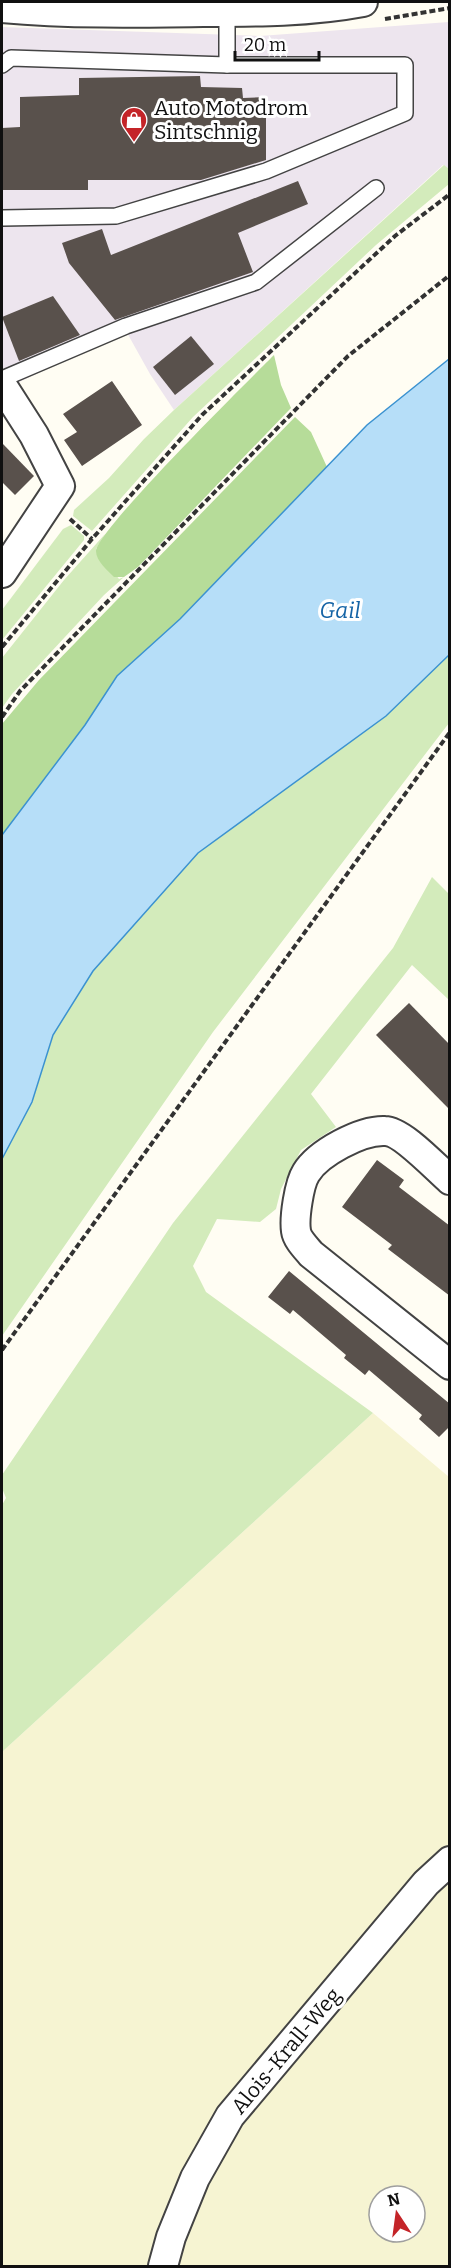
<svg xmlns="http://www.w3.org/2000/svg" width="451" height="2268" viewBox="0 0 451 2268" font-family="Bitter,serif">
	<style>
		.industrial { fill: #ede5ee }
		.farmland { fill: #f6f4d2; fill-rule: evenodd }
		.green { fill: #d3ebbb }
		.forest { fill: #b6dc99 }
		.water { fill: #b6def8; stroke: #3b92d0; stroke-width: 1.5 }
		.building { fill: #59514c }
		.lines { fill: none; stroke-linecap: round; stroke-linejoin: round }
		.lane-casing { stroke: #434343; stroke-width: 18 }
		.street-casing { stroke: #434343; stroke-width: 32 }
		.path { stroke: #323232; stroke-width: 4; stroke-dasharray: 6 3; stroke-linecap: butt }
		.lane { stroke: #fff; stroke-width: 15 }
		.street { stroke: #fff; stroke-width: 28 }
		.labels { text-anchor: middle; stroke-width: 6; stroke-linejoin: round; paint-order: stroke }
		.poi-label { font-size: 21px; fill: #101010; stroke: #fff; text-anchor: start }
		.street-label { font-size: 21px; fill: #101010; stroke: #fff }
		.water-label { font-size: 22px; font-style: italic; fill: #1564a6; stroke: #fff }
	</style>
	<rect width="100%" height="100%" fill="#fffdf3"/>
	<path class="industrial" d="M449,22V169L443,165L174,410L150,374L126,331L13,385L2,366V27L260,36Z"/>
	<path class="farmland" d="M373,1413L449,1477V2266H2V1752ZM379,2196H415V2232H379Z"/>
	<g class="green">
		<path d="M444,165L449,169V184L376,245L193,417L92,531L73,516L74,510L109,478L144,439L174,410Z"/>
		<path d="M71,525L84,536V540L2,640V610L63,529Z"/>
		<path d="M105,534L96,549L119,579L124,577L104,595L12,694L2,708V658L64,580Z"/>
		<path d="M449,655V723L213,1032L2,1336V1159L32,1102L53,1035L93,971L198,852L386,716Z"/>
		<path d="M432,877L449,894V1000L412,965L311,1094L336,1127L301,1150L281,1189L276,1209L260,1222L217,1219L193,1266L206,1292L373,1413L2,1752V1505L6,1498L2,1488V1475L173,1223L393,948Z"/>
	</g>
	<g class="forest">
		<path d="M274,355L281,385L291,408L138,567L124,577H114C108,571 96,561 96,551C97,530 249,380 274,355Z"/>
		<path d="M295,417L311,432L327,467L180,619L117,676L85,725L2,835V724L39,680Z"/>
	</g>
	<path class="water" d="M449,359V655L386,716L198,853L93,971L53,1035L32,1102L2,1159V835L85,725L117,676L180,619L367,425Z"/>
	<g class="building">
		<path d="M200,76L201,87L242,88L243,98L266,97V160L201,180H88V190H2V128L20,127V97L79,95V78Z"/>
		<path d="M298,181L308,204L238,233L253,272L115,320L69,263L62,243L102,229L111,255Z"/>
		<path d="M53,296L80,335L19,361L2,317Z"/>
		<path d="M191,336L214,364L175,395L153,367Z"/>
		<path d="M112,381L142,425L82,466L64,440L77,432L63,414Z"/>
		<path d="M2,443L34,476L15,495L2,482Z"/>
		<path d="M409,1003L450,1045V1110L376,1035Z"/>
		<path d="M377,1160L404,1180L399,1187L450,1226V1296L388,1249L392,1245L342,1207Z"/>
		<path d="M289,1271L450,1404V1426L439,1437L419,1419L422,1415L369,1370L365,1375L344,1358L346,1355L293,1310L290,1314L268,1297Z"/>
	</g>
	<g class="lines">
		<g class="lane-casing">
			<g id="lane">
				<path d="M227,12V65"/>
				<path d="M2,65L11,58L227,65H405V113L266,171L116,216L2,218"/>
				<path d="M2,379L126,326L256,282L376,188"/>
			</g>
		</g>
		<g class="street-casing">
			<g id="street">
				<path d="M2,8C68,14 136,13 203,12C256,12 310,12 363,2"/>
				<path d="M2,385L34,435L60,486L2,573"/>
				<path d="M450,1180C436,1168 402,1131 385,1131C361,1130 318,1153 306,1173C299,1184 294,1218 296,1231C297,1239 306,1248 311,1254L450,1365"/>
				<path d="M163,2266L171,2237L195,2178L230,2116L426,1883L450,1861"/>
			</g>
		</g>
		<g class="path">
			<path d="M385,19L450,8"/>
			<path d="M70,519L92,539"/>
			<path d="M2,647L92,539L202,415L395,236L450,194"/>
			<path d="M2,717L20,691L348,356L450,275"/>
			<path d="M2,1350L450,732"/>
		</g>
		<use href="#lane" class="lane"/>
		<use href="#street" class="street"/>
	</g>
	<defs>
		<g id="shop-pin" transform="scale(1.35)"><path d="M0 17L-7.5 6A9.5 9.5 0 1 1 7.5 6Z" fill="#c42428" stroke="#fff"/><path d="M-5-2.5h2.3a2.7 3.5 0 0 1 5.4 0H5L5.5 6h-11ZM-1.5-2.5h3a1.5 2.3 0 0 0-3 0Z" fill="#fff"/></g>
	</defs>
	<g fill-rule="evenodd">
		<use href="#shop-pin" x="134" y="120"/>
	</g>
	<g class="labels">
		<g class="poi-label">
			<text x="154" y="115">Auto Motodrom<tspan x="154" dy="24">Sintschnig</tspan></text>
		</g>
		<g class="street-label">
			<text transform="translate(286 2051) rotate(-50)" y="7">Alois-Krall-Weg</text>
		</g>
		<g class="water-label">
			<text x="340" y="618">Gail</text>
		</g>
	</g>
	<rect width="451" height="2268" fill="none" stroke="#101010" stroke-width="6"/>
	<g transform="translate(397 2214) rotate(347)"><circle r="28" fill="#ffffff" stroke="#9f9f9f" stroke-width="1.5"/>
	<path d="M0-4.5L10 22L0 15L-10 22Z" fill="#c42428"/>
	<text y="-9" font-size="16" font-weight="bold" text-anchor="middle" fill="#101010">N</text>
	</g>
	<path d="M235 51v9h84v-9" fill="none" stroke="#101010" stroke-width="3"/>
	<text x="244" y="51" font-size="18" fill="#101010" stroke="#ffffff" stroke-width="4.5" paint-order="stroke">20 m</text>
</svg>
